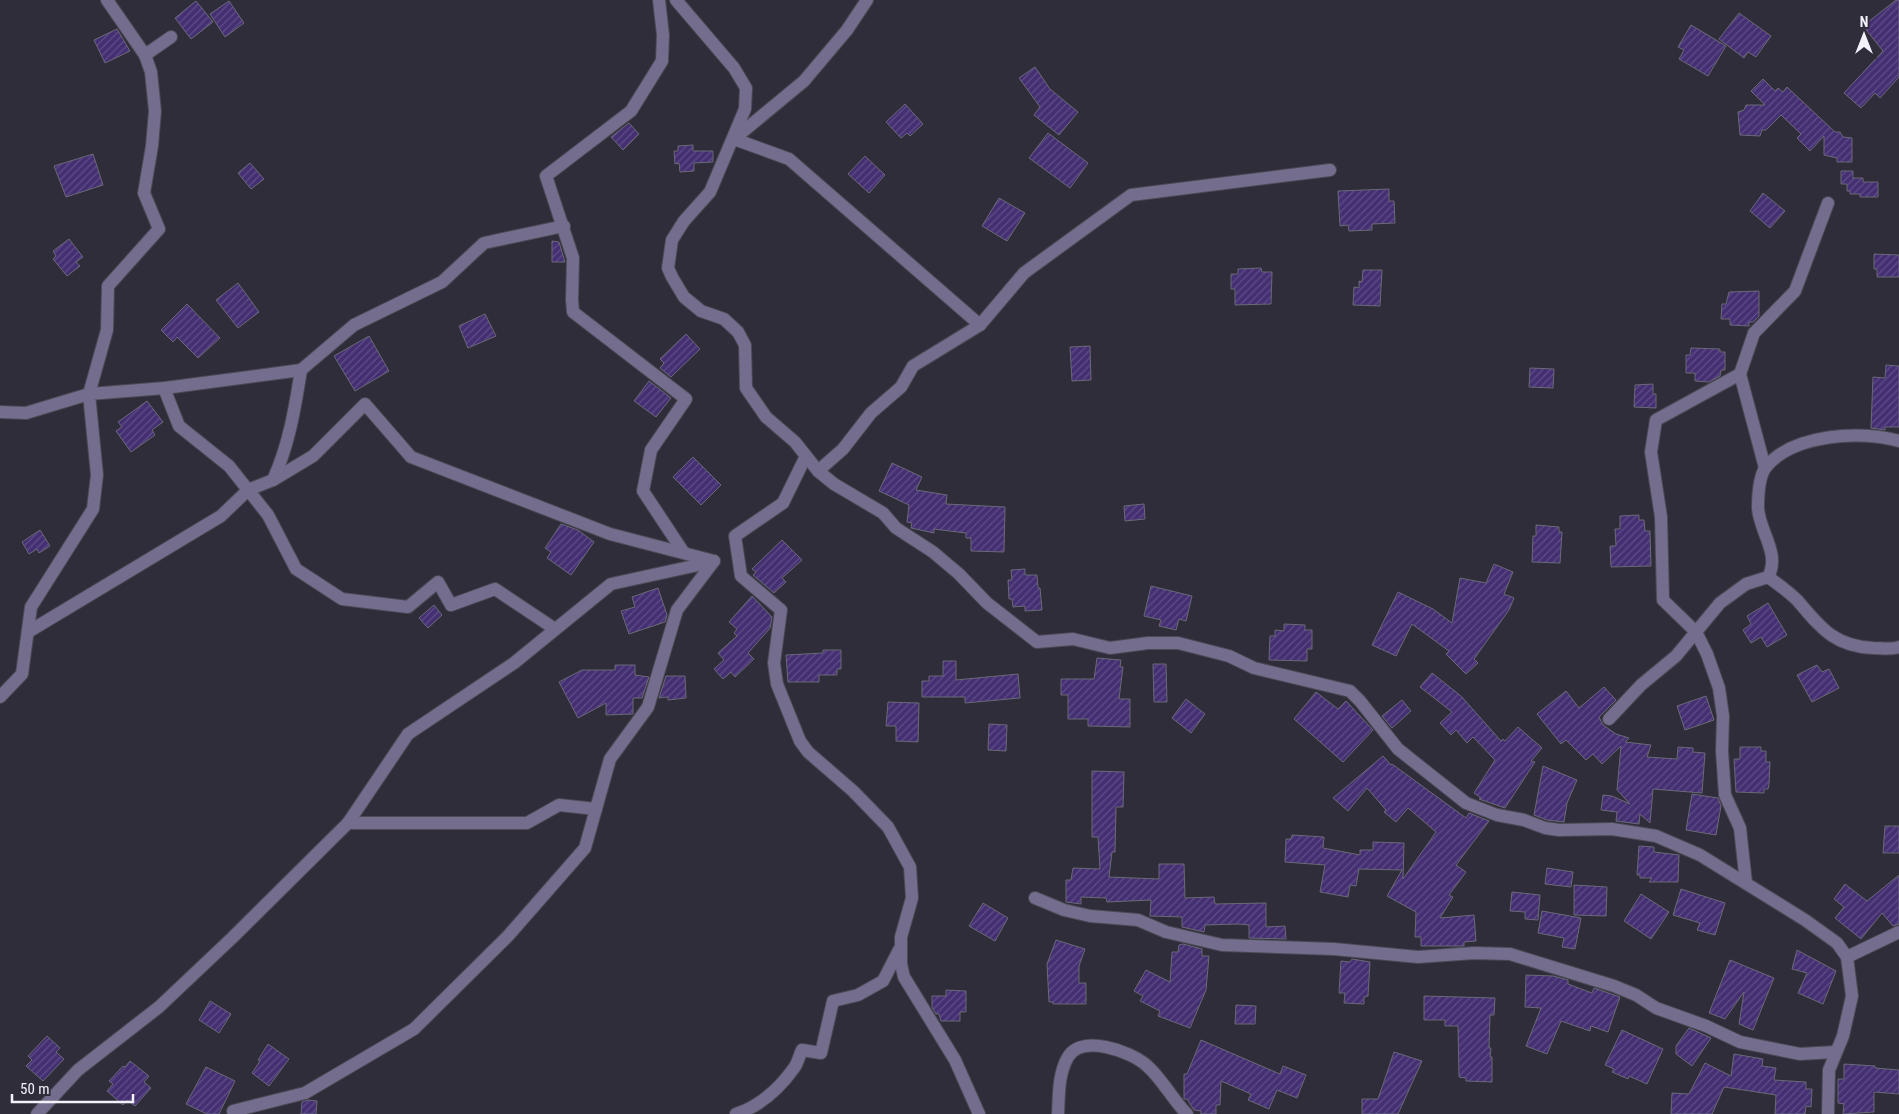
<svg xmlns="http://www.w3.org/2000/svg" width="1899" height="1114" viewBox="0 0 1899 1114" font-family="'Roboto Condensed',sans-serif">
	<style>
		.building { fill: url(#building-hatch); stroke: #6b6977 }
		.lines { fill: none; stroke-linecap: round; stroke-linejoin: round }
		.minor-casing { stroke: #4a4954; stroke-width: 14 }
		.minor { stroke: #746d8d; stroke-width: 12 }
	</style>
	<defs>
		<pattern id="building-hatch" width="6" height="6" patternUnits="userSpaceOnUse" patternTransform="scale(1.25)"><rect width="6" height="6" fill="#442f72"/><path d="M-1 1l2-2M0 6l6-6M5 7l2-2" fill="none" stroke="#5f4e87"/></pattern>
	</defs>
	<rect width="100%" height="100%" fill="#2f2d39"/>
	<g class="building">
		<path d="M1896,0H1899V77L1880,98L1875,93L1861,108L1844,93L1883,51L1863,26Z"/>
		<path d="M196,1L213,22L191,39L175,18Z"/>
		<path d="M229,1L244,23L225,37L210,14Z"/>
		<path d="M1739,13L1771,36L1756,57L1748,52L1744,58L1719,39Z"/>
		<path d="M1691,25L1726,46L1708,76L1679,59L1684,50L1678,47Z"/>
		<path d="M117,29L130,51L105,63L94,40Z"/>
		<path d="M1035,67L1050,89L1078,112L1059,135L1034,115L1040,107L1019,78Z"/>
		<path d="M1763,79L1775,91L1778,88L1783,92L1787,87L1835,132H1840L1843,137L1852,138V162H1837V158L1824,155V136L1810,151L1797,138L1801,134L1781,115L1766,130H1762L1760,136L1740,135L1738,112L1744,110L1746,105H1765L1751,91Z"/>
		<path d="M905,104L923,124L910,136L907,133L901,138L886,122Z"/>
		<path d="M629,123L639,134L623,150L611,137Z"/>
		<path d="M1048,133L1088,163L1070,188L1029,158Z"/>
		<path d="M693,145V151H713V162L694,163V171L680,172L679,163L675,164L674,151H678V146Z"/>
		<path d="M93,154L103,185L66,197L54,166Z"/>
		<path d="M865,156L885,175L869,193L848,174Z"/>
		<path d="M250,163L264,179L251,189L238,173Z"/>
		<path d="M1841,171H1853V178H1863V182H1878V197H1860V194H1850V191H1847V184H1841Z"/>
		<path d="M1389,189V201H1394L1395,223L1372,224V230L1349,231L1348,225L1340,226L1338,191Z"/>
		<path d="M1763,193L1785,211L1770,228L1750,211Z"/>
		<path d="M999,198L1025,213L1007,241L982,226Z"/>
		<path d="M69,239L83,257L76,262L80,266L67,276L53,259L56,256L53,251Z"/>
		<path d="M552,241L559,242L565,262H552Z"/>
		<path d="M1874,254L1899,255V277H1877V269H1874Z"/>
		<path d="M1261,268L1262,272H1272L1271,304L1235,305V289H1231V274H1238V269Z"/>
		<path d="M1363,270H1382L1380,306L1353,305L1354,287L1359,288V281L1362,282Z"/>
		<path d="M238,283L259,312L238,328L216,300Z"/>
		<path d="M1759,291V316L1753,322H1749V326L1730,325V319H1721L1722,304H1726L1729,292Z"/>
		<path d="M187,304L220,338L198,358L177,337L173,342L161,330Z"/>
		<path d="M485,314L496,336L468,348L459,326Z"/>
		<path d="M686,334L700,349L671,377L660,368L664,363L660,359Z"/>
		<path d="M369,336L389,371L355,391L334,356Z"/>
		<path d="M1090,346L1091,380L1072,381L1070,347Z"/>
		<path d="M1691,348L1720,349V352H1725V370H1721L1720,376L1709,382L1695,381V373H1686V355H1690Z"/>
		<path d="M1886,365L1899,366V427H1885V430L1871,428L1873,377L1885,378Z"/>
		<path d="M1530,368L1554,369L1553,388L1529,387Z"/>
		<path d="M649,381L671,398L656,417L634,401Z"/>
		<path d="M1653,384V394H1656V408L1634,407L1635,385Z"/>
		<path d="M147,401L163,422L152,430L155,435L131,452L116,431L122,427L118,422Z"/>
		<path d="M693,457L721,485L701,505L673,477Z"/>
		<path d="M892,463L922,477L916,490L947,495L946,504L1005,507L1004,552L971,551V538H966V533L934,529V533L911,528L912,523L907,522L909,505L879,491Z"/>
		<path d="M1144,504L1145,519L1125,521L1124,506Z"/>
		<path d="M1639,515V520H1644L1645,531H1650L1651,566L1611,567L1610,546H1616L1615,529H1620V516Z"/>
		<path d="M561,524L578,530L594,542L571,575L547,558L551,552L545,548Z"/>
		<path d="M1536,525L1559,527V532H1562L1560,563L1532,562L1533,536H1536Z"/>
		<path d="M40,530L50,546L39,553L37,549L29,554L22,542Z"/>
		<path d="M782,540L802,560L782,578L786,582L774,593L753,575L756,572L752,569Z"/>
		<path d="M1494,564L1513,572L1504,594L1514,598L1509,610L1474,659L1478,663L1466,674L1446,654L1449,651L1412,624L1396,656L1372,645L1398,592L1433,609L1452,623L1460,578L1486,583Z"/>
		<path d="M1025,569V575H1037L1038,588H1040L1042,610L1025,611V606L1013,607L1012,599H1009L1008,580H1012L1011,570Z"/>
		<path d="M1151,586L1192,596L1186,621L1179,619L1176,630L1159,626L1161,620L1144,616Z"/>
		<path d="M658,588L667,615L665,622L629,634L621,611L635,607L632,597Z"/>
		<path d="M752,596L772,617L770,628L748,653L754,659L735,677L731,672L723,679L714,669L724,660L718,653L737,636L734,633L737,629L729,622Z"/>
		<path d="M1768,603L1787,635L1767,647L1761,637L1751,643L1743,630L1751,624L1747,616Z"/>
		<path d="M434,605L442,615L428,628L419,618Z"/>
		<path d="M1284,624L1305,625V630H1312V649H1307V661L1269,660L1270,636H1275V630L1284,631Z"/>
		<path d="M823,650H841V669H837V675H819V682H788L786,655L823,653Z"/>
		<path d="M1097,658L1121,660L1120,667H1123L1119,699H1130V727L1088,726V719H1068V695H1061V679H1094Z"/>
		<path d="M943,661H956V680L1018,674L1020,698L965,703V697H922V681H929V676H943Z"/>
		<path d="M1153,664H1166L1167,702H1154Z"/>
		<path d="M615,665H635V675L649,677L642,698H633V714L606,715V703L578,718L559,682L582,670H615Z"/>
		<path d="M1817,665L1822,672L1829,669L1839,688L1812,702L1797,675Z"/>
		<path d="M1432,673L1461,696L1501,741L1503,739L1505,741L1518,727L1542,748L1531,761L1535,762L1505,808L1479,799L1481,798L1474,793L1495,760L1473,737L1467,743L1456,730L1451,735L1440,723L1452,712L1420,687Z"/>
		<path d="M666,676H685L686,698L668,700V697L659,698Z"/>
		<path d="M1604,687L1616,700L1599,717L1603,725L1616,734L1629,738L1625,742L1651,745L1647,757L1677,759L1678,747L1693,748V752L1705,753L1702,793L1653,789L1650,823L1640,814L1639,824L1616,821L1617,812L1601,810L1603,795L1612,796L1630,804L1617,790L1621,746L1602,764L1593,754L1586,760L1566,740L1561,744L1537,714L1566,691L1579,708Z"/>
		<path d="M1316,692L1338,709L1346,701L1373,730L1343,762L1294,719Z"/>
		<path d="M1706,696L1714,720L1685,730L1677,706Z"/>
		<path d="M1186,699L1205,714L1191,733L1172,718Z"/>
		<path d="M1402,700L1411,711L1392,728L1382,716Z"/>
		<path d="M888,702L919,703L918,742L896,741V726H886Z"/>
		<path d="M989,724L1007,725L1006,751L988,750Z"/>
		<path d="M1740,747H1761V751H1766V762H1770L1769,784L1768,789H1764V793L1736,792L1734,759H1740Z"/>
		<path d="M1383,756L1391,765L1392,764L1466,818L1469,813L1489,821L1456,865L1466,872L1449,895L1453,897L1440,918L1474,915L1476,941L1464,942V946H1421V937H1415L1416,912L1387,896L1402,870L1359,869L1356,886L1350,885L1348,897L1320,892L1325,865L1285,862L1286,839H1291L1292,835L1324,837L1323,848L1360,855V850H1373V842L1404,843L1403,879L1436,832L1408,808L1396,822L1384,812L1386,810L1367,788L1348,811L1333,798Z"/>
		<path d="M1543,766L1577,780L1567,803L1564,822L1547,820L1534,815Z"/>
		<path d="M1092,771L1124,772L1123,807H1116L1115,852H1112L1109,877L1159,879V864H1184L1185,898L1214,897L1215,904L1266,903V927L1285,926L1286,939L1249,938V925L1239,924L1205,925L1204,932L1182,927V917L1150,916L1151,900L1107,902L1106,898L1081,897V904L1066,902V880H1071L1073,868L1100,869L1098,837H1092Z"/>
		<path d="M1692,794L1718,798L1721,806L1716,835L1686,830Z"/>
		<path d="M1885,826H1899V853H1883Z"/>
		<path d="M1639,846L1654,847V852L1679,855L1678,882H1649L1652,878H1640V875H1637Z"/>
		<path d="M1547,868L1573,872L1571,887L1545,884Z"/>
		<path d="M1899,875V924L1893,926L1882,913L1861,939L1835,918L1844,907L1834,899L1845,884L1867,901Z"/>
		<path d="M1574,885L1607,887L1606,916L1574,915Z"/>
		<path d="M1681,889L1725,903L1715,935L1697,930L1700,923L1673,915Z"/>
		<path d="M1512,892L1540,895L1538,920L1525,919V912L1510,911Z"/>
		<path d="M1641,894L1669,912L1651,939L1624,921Z"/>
		<path d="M983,903L1008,918L995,941L969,926Z"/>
		<path d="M1542,911L1581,918L1575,949L1562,947L1564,938L1538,933Z"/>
		<path d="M1056,940L1085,949L1079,966V983H1086V1004H1053V1002H1049L1047,964Z"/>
		<path d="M1183,944L1202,949V956H1209L1206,990L1190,1028L1158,1016L1160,1011L1140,1001L1143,996L1134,991L1146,970L1170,982L1172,952H1178L1179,945Z"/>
		<path d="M1797,950L1836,971L1823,1004L1798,993L1807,973L1792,969Z"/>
		<path d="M1352,959L1370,962L1368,996L1364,997V1004L1344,1003L1345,993H1339L1341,961L1350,962Z"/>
		<path d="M1730,960L1774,978L1753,1030L1739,1024L1744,992L1725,1019L1709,1013Z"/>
		<path d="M1526,975L1553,976L1568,980V984L1592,993L1594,988L1620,997L1608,1032L1591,1026L1590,1031L1561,1021L1547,1054L1526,1046L1541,1008L1525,1007Z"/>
		<path d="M946,990L966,991V1012H960V1021H941L939,1014H936L932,1007V996H946Z"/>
		<path d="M1424,996L1495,998L1494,1015H1490L1489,1048H1491L1490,1057H1492V1082L1466,1081V1078L1459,1077L1458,1026H1445V1020H1424Z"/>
		<path d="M210,1001L231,1014L219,1033L199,1020Z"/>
		<path d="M1236,1005L1256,1006L1255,1024H1235Z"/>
		<path d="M1689,1028L1711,1038L1692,1066L1676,1054V1046Z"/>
		<path d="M1622,1030L1663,1049L1647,1084L1629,1076L1628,1079L1612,1072L1614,1069L1605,1065Z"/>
		<path d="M47,1036L60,1048L56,1052L64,1059L43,1081L26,1066L32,1060L28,1056Z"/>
		<path d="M1201,1040L1280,1074L1283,1066L1306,1075L1297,1098L1277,1090L1269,1109L1248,1100L1251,1094L1221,1081L1220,1105H1216V1114H1201V1111L1194,1110L1187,1099H1184V1074H1187Z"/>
		<path d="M268,1044L289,1059L269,1086L252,1073L260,1061L258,1060Z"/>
		<path d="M1394,1052L1422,1061L1398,1114H1362V1099H1378Z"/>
		<path d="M1734,1054L1763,1059L1762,1066L1776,1068L1774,1080L1806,1082V1089H1812L1811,1107L1806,1106L1805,1114H1775L1776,1095L1724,1087L1712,1114H1671L1672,1093L1689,1094L1705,1063L1731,1076Z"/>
		<path d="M130,1061L149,1076L144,1082L151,1088L135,1106L127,1100L123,1105L107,1091L113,1084L109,1081L123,1066L125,1067Z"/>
		<path d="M1844,1064L1875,1066V1068L1899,1070V1094L1874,1092V1112L1843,1114L1844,1104L1838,1103V1079H1844Z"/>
		<path d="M206,1067L235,1081L219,1114H207L186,1104Z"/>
		<path d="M308,1100L317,1101L316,1114H301L302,1102Z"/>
	</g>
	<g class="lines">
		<g class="minor-casing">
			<g id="minor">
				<path d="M107,0L145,55"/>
				<path d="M659,0L663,35L662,61L631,111L546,176L573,258L572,300L573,312L686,399L651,450L643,491L684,553"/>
				<path d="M676,0L734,68L746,88L745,109L710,192L684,221L672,240L668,268L672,277L684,297L701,311L724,319L738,332L745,345L746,388L766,417L795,442L818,471L834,484L883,513L896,528L933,552L959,574L987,603L1037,642L1073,639L1110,648L1148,643H1178L1229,656L1254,668L1350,691L1360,701L1398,749L1466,803L1497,815L1524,820L1545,828L1559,830L1612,829L1656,836L1700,855L1805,920L1837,943L1847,957L1852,996L1843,1036L1829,1070L1828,1114"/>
				<path d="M867,0L847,30L804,81L734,139L789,159L980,325"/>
				<path d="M1740,374L1765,468"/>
				<path d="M164,388L179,426L229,466L268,515L296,569L342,599L408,607L438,582L451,605L495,589L555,629"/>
				<path d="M0,412L26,413L89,394L107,330L108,286L159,229L144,193L152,146L155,111L151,72L145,55L171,37"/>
				<path d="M806,456L783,503L735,536L741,576L781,610L774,663L777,684L800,741L808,752L853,791L888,827L910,867L912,898L901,937V964L904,977L955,1060L979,1114"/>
				<path d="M818,471L843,449L871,413L901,387L913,366L980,325L1024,273L1131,195L1330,170"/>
				<path d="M273,480L313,456L365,404L411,457L610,534L714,561"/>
				<path d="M1768,577C1778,584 1789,592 1798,601C1821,628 1834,646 1873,648C1881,648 1891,650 1899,647"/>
				<path d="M28,632L221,516L248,490L273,480C289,445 295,408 301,370"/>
				<path d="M0,697L22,674L31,607L93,509L97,475L89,394L165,388L301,370L354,325L442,282L484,243L564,226"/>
				<path d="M1609,719L1641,685L1676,656L1720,603L1746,584L1768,577C1781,554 1759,531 1758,508C1758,496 1759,476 1766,467C1793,434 1861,430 1899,441"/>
				<path d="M348,823L408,734L514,663L611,584L712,562"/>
				<path d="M1746,883L1740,828L1725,795L1722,751L1723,716L1719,688L1707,654L1696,632L1663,600L1661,517L1651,452L1656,420L1740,374L1754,333L1795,291L1828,203"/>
				<path d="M1035,898L1064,910L1090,916L1138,920L1166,932L1222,945L1334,949L1418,957L1474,953L1510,954L1614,986L1636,995L1656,1008L1706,1026L1740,1042L1800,1054L1835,1052"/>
				<path d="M1847,957L1899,932"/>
				<path d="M233,1111L305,1093L414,1029L508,936L585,848L610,759L648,707L677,610L714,561"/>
				<path d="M37,1114L78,1070L159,1007L232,938L348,823H527L559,805L596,809"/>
				<path d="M736,1114C760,1106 779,1089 794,1068C798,1063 799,1056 802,1050L821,1053L833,1001L858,995L883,981L899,950"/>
				<path d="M1058,1114C1059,1096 1058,1074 1068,1057C1082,1034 1129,1051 1145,1064C1161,1077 1172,1099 1187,1114"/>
			</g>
		</g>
		<use href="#minor" class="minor"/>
	</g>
	<g transform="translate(1864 35)" stroke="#2f2d39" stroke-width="4" paint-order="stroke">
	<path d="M0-4L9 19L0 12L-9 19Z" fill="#f3f2fa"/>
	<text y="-8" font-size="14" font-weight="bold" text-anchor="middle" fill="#f3f2fa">N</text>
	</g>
	<path d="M12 1094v8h121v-8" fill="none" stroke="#f3f2fa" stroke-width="2.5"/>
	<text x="20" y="1094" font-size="15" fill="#f3f2fa" stroke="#2f2d39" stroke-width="4" paint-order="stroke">50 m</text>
</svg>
